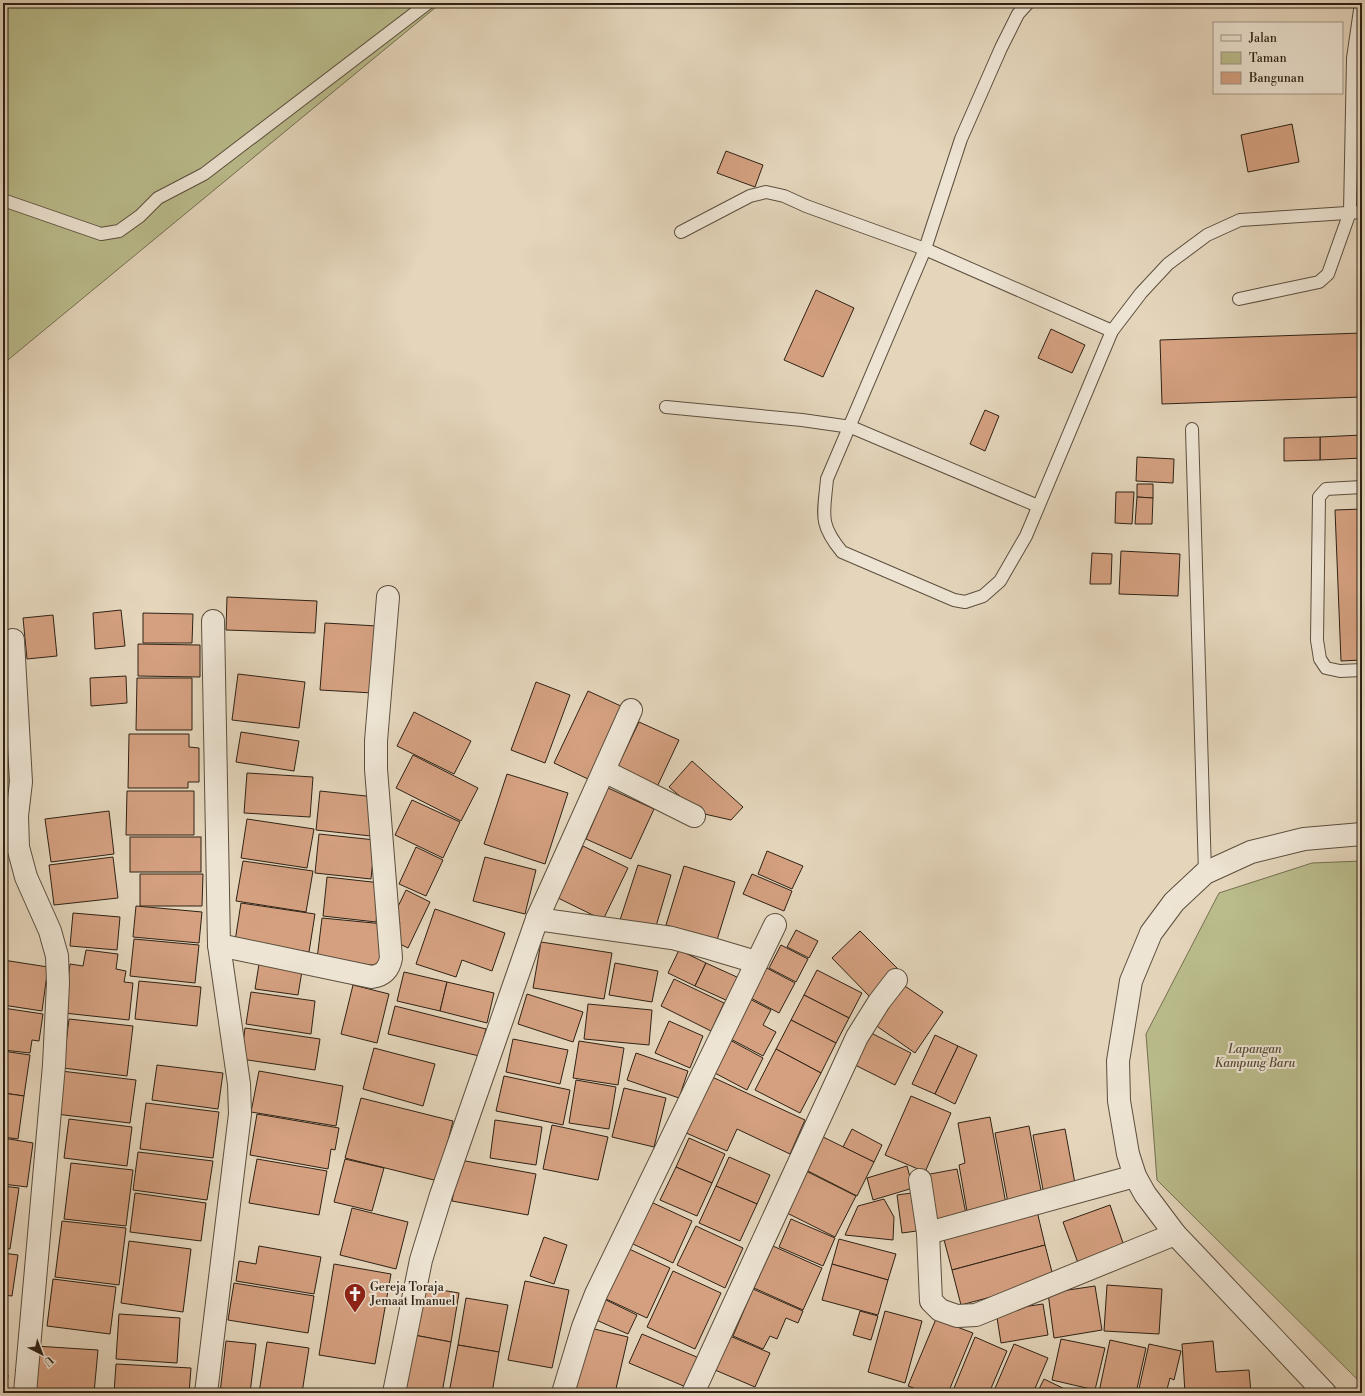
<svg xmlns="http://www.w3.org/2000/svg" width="1365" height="1396" viewBox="0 0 1365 1396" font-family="'Libre Bodoni',serif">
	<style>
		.green { fill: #babc8c; stroke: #746f50 }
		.building { fill: #d4a080; stroke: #2f2215 }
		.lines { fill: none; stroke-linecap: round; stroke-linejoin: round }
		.service-casing { stroke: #5c4f3e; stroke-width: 14 }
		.minor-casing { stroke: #5c4f3e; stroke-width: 24 }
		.service { stroke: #ede4d3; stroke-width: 12 }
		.minor { stroke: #ede4d3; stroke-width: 22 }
		.labels { text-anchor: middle; stroke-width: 4; stroke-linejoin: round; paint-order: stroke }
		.park-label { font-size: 12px; font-style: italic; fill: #524833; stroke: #ede4d3 }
		.poi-label { font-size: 12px; fill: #2f2215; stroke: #ede4d3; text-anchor: start }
	</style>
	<rect width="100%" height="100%" fill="#e4d5bb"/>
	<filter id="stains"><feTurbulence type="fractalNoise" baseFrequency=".005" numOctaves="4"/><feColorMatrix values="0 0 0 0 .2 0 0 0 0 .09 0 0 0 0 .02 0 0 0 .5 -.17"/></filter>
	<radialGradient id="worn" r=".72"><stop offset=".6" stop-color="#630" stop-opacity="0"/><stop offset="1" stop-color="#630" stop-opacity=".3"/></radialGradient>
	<g class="green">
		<path d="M3,3H441L3,364Z"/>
		<path d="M1362,861V1384L1157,1180L1146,1034L1219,893L1312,863Z"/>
	</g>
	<g class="building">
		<path d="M1292,124L1299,162L1248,172L1241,135Z"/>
		<path d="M726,151L763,165L755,187L717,173Z"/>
		<path d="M816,290L854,308L823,377L784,360Z"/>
		<path d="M1051,329L1085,345L1072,373L1038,358Z"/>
		<path d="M1362,333V397L1162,404L1160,340Z"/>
		<path d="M985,410L999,416L985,451L970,444Z"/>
		<path d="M1362,435V458L1320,460V437Z"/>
		<path d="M1320,437V460L1284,461V438Z"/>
		<path d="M1137,457L1174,459L1173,483L1136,481Z"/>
		<path d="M1137,484H1153V498L1137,497Z"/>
		<path d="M1116,492H1134L1132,524L1115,523Z"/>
		<path d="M1137,497L1153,498L1152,524H1135Z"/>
		<path d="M1362,509V660L1341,661L1335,510Z"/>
		<path d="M1121,551L1180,554L1178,596L1119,594Z"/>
		<path d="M1092,553L1112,554L1111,584H1090Z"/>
		<path d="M227,597L317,601L315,633L226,630Z"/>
		<path d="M121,610L125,646L95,649L93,613Z"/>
		<path d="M143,613L193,614L192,643H143Z"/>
		<path d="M53,615L57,656L27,659L23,618Z"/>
		<path d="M325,623L377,626L373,693L320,690Z"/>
		<path d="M138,644L200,645V677L138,676Z"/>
		<path d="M238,674L305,682L299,728L232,720Z"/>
		<path d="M126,676L127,703L91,706L90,678Z"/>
		<path d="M137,678H192V730H136Z"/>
		<path d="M536,682L570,695L545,763L511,750Z"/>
		<path d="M588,691L623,707L588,779L554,763Z"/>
		<path d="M414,712L471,741L454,774L397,746Z"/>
		<path d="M3,717L12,720L3,755Z"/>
		<path d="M639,722L679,740L657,787L617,768Z"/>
		<path d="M241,732L299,741L294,771L236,762Z"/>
		<path d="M129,734H189V747L199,748V782H188V788H128Z"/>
		<path d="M413,755L478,788L461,821L396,788Z"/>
		<path d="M692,761L743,807L731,820L700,813L669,787Z"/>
		<path d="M247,773L313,777L310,817L244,813Z"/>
		<path d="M507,774L568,793L545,864L484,844Z"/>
		<path d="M608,788L654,809L631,859L586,839Z"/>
		<path d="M127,791H194V835H126Z"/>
		<path d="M320,791L375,797L371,836L316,830Z"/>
		<path d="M412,800L460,822L443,858L395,835Z"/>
		<path d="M109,811L114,854L51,862L45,819Z"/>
		<path d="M247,819L314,829L307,868L241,858Z"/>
		<path d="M319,834L375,840L371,879L315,873Z"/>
		<rect x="130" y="837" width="71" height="35"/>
		<path d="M583,846L628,868L603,920L558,898Z"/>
		<path d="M416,847L443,860L426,896L399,884Z"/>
		<path d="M767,851L803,866L792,889L758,874Z"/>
		<path d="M113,857L118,898L54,905L49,865Z"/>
		<path d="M485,857L536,870L525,914L473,901Z"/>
		<path d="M243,861L313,871L306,912L236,901Z"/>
		<path d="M638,865L671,875L654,933L619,923Z"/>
		<path d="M684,866L735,882L717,940L666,925Z"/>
		<path d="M140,874H203L202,906H140Z"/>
		<path d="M752,874L792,891L784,911L743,894Z"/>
		<path d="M327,877L381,883L376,922L323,916Z"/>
		<path d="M406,890L430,902L408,948L392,940L400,923L392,919Z"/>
		<path d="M241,903L315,914L309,952L235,941Z"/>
		<path d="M136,906L202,912L199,943L133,937Z"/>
		<path d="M435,909L505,933L492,971L462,960L456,977L416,964Z"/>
		<path d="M73,913L120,917L117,950L70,946Z"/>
		<path d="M322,918L384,924L380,966L317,959Z"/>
		<path d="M796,930L818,941L809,958L787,947Z"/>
		<path d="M860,931L898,969L870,997L832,958Z"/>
		<path d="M134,939L199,945L195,983L130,976Z"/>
		<path d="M541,942L612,953L604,999L533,988Z"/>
		<path d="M781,945L808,959L796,982L769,968Z"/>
		<path d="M86,950L118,954L116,969L126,971L124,982L133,983L129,1020L64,1013L70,964L83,966Z"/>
		<path d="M679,950L706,963L695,986L668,973Z"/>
		<path d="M3,960L48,967L42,1011L3,1005Z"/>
		<path d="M615,963L658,971L652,1002L609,995Z"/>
		<path d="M706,963L739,978L728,1001L695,986Z"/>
		<path d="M259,964L302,971L298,995L255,989Z"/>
		<path d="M763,966L795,983L779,1013L747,996Z"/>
		<path d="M817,970L862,993L849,1018L804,995Z"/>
		<path d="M404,972L447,982L440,1011L397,1001Z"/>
		<path d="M674,979L724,1003L711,1031L661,1006Z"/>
		<path d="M139,981L201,987L197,1026L135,1019Z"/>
		<path d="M447,982L494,993L487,1023L440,1011Z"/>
		<path d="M899,982L943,1012L915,1053L871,1022Z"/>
		<path d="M353,985L389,994L377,1043L341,1034Z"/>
		<path d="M251,992L315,1001L311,1034L246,1024Z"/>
		<path d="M527,994L583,1012L573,1042L518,1024Z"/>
		<path d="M804,995L849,1018L836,1043L791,1020Z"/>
		<path d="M746,997L771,1010L763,1025L776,1032L763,1056L725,1036Z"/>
		<path d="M588,1004L652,1010L649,1045L584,1039Z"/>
		<path d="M395,1006L486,1029L479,1056L388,1034Z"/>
		<path d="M3,1008L43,1014L39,1041L32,1040L30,1053L3,1050Z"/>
		<path d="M69,1019L133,1026L127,1076L63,1068Z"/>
		<path d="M791,1020L836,1043L821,1073L776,1049Z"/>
		<path d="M669,1021L703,1036L690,1068L655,1053Z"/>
		<path d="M245,1028L320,1039L315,1070L241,1059Z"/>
		<path d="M863,1029L911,1053L895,1085L847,1061Z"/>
		<path d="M935,1035L958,1046L935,1094L912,1084Z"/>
		<path d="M513,1039L568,1050L560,1084L506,1072Z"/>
		<path d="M728,1039L763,1058L747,1090L711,1071Z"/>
		<path d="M579,1041L624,1048L618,1085L573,1078Z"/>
		<path d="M958,1046L977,1055L955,1104L935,1094Z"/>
		<path d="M374,1048L435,1064L423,1106L363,1089Z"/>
		<path d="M776,1049L821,1073L800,1113L755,1090Z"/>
		<path d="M3,1051L30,1055L24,1096L3,1093Z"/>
		<path d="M636,1053L688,1071L679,1098L627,1080Z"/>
		<path d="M157,1065L223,1073L218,1109L152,1100Z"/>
		<path d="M61,1071L136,1080L130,1123L56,1114Z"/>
		<path d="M259,1071L343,1086L336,1126L251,1112Z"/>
		<path d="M504,1076L570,1090L563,1125L496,1111Z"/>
		<path d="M710,1076L805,1120L790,1154L737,1129L727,1151L684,1132Z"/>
		<path d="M576,1080L616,1087L609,1129L569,1123Z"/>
		<path d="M624,1088L666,1098L654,1147L612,1137Z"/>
		<path d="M3,1093L24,1096L18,1139L3,1137Z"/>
		<path d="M911,1096L951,1113L925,1172L885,1155Z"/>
		<path d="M361,1098L453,1121L438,1181L345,1158Z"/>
		<path d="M146,1103L219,1112L213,1158L140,1149Z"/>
		<path d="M257,1114L339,1128L335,1150L331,1149L328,1169L250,1155Z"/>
		<path d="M990,1117L1006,1204L967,1211L959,1165L965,1163L958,1123Z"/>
		<path d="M69,1119L132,1127L127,1166L64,1158Z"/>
		<path d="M495,1120L542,1127L536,1165L490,1158Z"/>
		<path d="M552,1125L608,1137L598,1180L543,1169Z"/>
		<path d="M1029,1126L1042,1196L1008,1203L995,1133Z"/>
		<path d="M852,1129L882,1145L874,1162L843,1147Z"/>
		<path d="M1065,1129L1076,1189L1044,1195L1033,1135Z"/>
		<path d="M821,1136L874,1162L857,1196L804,1169Z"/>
		<path d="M3,1138L33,1143L27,1187L3,1184Z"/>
		<path d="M689,1138L725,1154L712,1183L676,1167Z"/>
		<path d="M138,1152L213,1161L207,1200L133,1190Z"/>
		<path d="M729,1157L770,1175L757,1204L716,1186Z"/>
		<path d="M257,1159L327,1171L319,1215L249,1203Z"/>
		<path d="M345,1159L384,1168L372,1211L334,1202Z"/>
		<path d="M460,1160L536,1174L528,1215L452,1201Z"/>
		<path d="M71,1163L133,1170L126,1226L64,1219Z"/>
		<path d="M907,1166L913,1188L873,1200L867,1178Z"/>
		<path d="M676,1167L712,1183L697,1216L660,1200Z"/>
		<path d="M957,1169L966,1214L933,1220L925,1175Z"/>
		<path d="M804,1170L856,1196L835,1237L783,1211Z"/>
		<path d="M3,1186L19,1188L10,1249L3,1248Z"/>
		<path d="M716,1186L757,1204L740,1241L699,1223Z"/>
		<path d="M919,1192L924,1230L902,1233L897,1195Z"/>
		<path d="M135,1193L206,1203L201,1241L130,1232Z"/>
		<path d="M884,1199L894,1217L893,1240L845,1235L858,1206Z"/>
		<path d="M651,1202L692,1221L673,1263L631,1243Z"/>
		<path d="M1110,1205L1124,1246L1078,1263L1063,1222Z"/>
		<path d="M352,1208L408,1222L396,1269L340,1255Z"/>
		<path d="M1037,1211L1045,1245L952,1270L943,1236Z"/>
		<path d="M791,1219L835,1238L823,1266L779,1247Z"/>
		<path d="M62,1221L126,1228L119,1285L55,1277Z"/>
		<path d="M696,1226L743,1248L725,1288L677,1265Z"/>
		<path d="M544,1237L567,1245L554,1284L530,1276Z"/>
		<path d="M839,1239L896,1254L888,1280L832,1264Z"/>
		<path d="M129,1241L191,1249L183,1312L121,1303Z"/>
		<path d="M1045,1245L1054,1280L961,1305L952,1270Z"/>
		<path d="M259,1246L321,1257L314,1294L236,1281L239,1261L256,1264Z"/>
		<path d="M773,1246L822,1268L803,1310L754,1288Z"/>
		<path d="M627,1248L670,1268L647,1318L604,1298Z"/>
		<path d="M3,1253L18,1255L12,1296L3,1295Z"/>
		<path d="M334,1264L391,1274L375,1364L319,1355Z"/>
		<path d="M832,1264L888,1280L878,1315L822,1300Z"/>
		<path d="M673,1271L721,1293L695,1349L647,1327Z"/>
		<path d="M53,1279L116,1287L110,1334L47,1326Z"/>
		<path d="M525,1281L569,1290L552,1368L508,1360Z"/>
		<path d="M234,1283L314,1296L308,1333L228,1320Z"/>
		<path d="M1107,1285L1162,1289L1159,1334L1104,1331Z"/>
		<path d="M1095,1286L1102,1330L1054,1338L1048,1293Z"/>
		<path d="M423,1287L459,1293L451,1342L414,1335Z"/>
		<path d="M753,1289L803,1311L798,1323L786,1318L777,1339L770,1336L763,1349L733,1336Z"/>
		<path d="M466,1298L508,1305L499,1352L458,1345Z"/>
		<path d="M604,1299L637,1315L628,1334L594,1319Z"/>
		<path d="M1043,1304L1048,1335L1001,1343L996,1311Z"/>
		<path d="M860,1311L878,1316L871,1340L853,1335Z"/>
		<path d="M885,1311L922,1321L905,1383L868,1372Z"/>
		<path d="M119,1314L180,1318L177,1363L116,1359Z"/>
		<path d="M936,1319L973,1333L948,1393H927L908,1386Z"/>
		<path d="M590,1328L628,1337L615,1393H575Z"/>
		<path d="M642,1334L699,1358L686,1387L629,1363Z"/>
		<path d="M414,1335L451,1342L442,1393H426L404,1389Z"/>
		<path d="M730,1336L770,1353L755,1387L715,1370Z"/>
		<path d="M975,1337L1007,1351L989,1393H952Z"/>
		<path d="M1061,1339L1105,1348L1095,1390L1052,1380Z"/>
		<path d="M1110,1340L1146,1348L1136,1393L1099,1392Z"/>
		<path d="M226,1341L256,1344L250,1393H220Z"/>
		<path d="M1213,1341L1216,1372L1249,1370L1251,1393H1185L1182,1344Z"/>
		<path d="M267,1342L309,1348L302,1393H259Z"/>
		<path d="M1014,1344L1048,1358L1033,1393H993Z"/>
		<path d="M1149,1344L1181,1351L1174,1380L1170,1378L1166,1393H1138Z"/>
		<path d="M458,1345L499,1352L492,1393H449Z"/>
		<path d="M35,1346L98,1350L94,1393H31Z"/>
		<path d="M116,1364L191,1368L189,1393H114Z"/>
		<path d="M3,1375H8L6,1393H3Z"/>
		<path d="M1044,1379L1073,1393H1037Z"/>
	</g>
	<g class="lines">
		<g class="service-casing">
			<g id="service">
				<path d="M1028,3L1018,14L1001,48L961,139L925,249L827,479C824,514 818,523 842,552L954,600L965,602L983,596L1000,581L1026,536L1112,331L1141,293L1168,264L1207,235L1240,220L1362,212"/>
				<path d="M3,200L101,234L119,231L140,216L158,198L204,174L428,3"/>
				<path d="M681,232L750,196L766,192L784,196L806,206L925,249L1112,331"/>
				<path d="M1239,299L1319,282L1328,274L1350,212L1353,58L1361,3"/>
				<path d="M666,407L802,420L851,427L1038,506"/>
				<path d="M1192,429L1205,873"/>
				<path d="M1362,487L1326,489L1319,497L1317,640L1320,659L1326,668L1340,671L1362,670"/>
			</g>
		</g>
		<g class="minor-casing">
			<g id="minor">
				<path d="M13,640L21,782L17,816L18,847L26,877L50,931L57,956L58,983L54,1065L25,1393"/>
				<path d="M604,771L694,816"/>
				<path d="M537,919L672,938L709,948L756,962"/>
				<path d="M219,945L372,977C384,975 389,969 391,958L376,769V741L388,597"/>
				<path d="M920,1180L928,1233L931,1301L940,1310L957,1316L976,1315L1175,1234"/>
				<path d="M928,1233L1135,1176"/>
				<path d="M206,1393L240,1114L239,1084L219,945L213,621"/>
				<path d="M394,1393L421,1260L441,1195L537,919L631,710"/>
				<path d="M563,1393L583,1327L596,1294L775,925"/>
				<path d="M693,1393L857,1037L879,1002L896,980"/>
				<path d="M1325,1393L1194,1254L1175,1234L1145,1194L1135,1176L1128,1154L1119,1101L1118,1061L1131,981L1151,933L1174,902L1205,873L1251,852L1304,839L1362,834"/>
			</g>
		</g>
		<use href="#service" class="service"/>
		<use href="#minor" class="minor"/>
	</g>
	<defs>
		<g id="church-pin" transform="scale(1.15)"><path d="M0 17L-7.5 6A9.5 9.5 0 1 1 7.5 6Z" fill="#8f2418" stroke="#ede4d3"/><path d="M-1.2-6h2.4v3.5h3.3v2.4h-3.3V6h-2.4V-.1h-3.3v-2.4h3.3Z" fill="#fff"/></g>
	</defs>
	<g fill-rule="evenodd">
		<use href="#church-pin" x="355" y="1294"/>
	</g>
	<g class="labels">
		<g class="park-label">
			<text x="1255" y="1053">Lapangan<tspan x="1255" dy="14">Kampung Baru</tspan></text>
		</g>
		<g class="poi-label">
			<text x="370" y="1291">Gereja Toraja<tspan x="370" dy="14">Jemaat Imanuel</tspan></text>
		</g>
	</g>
	<rect width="1365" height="1396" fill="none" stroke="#e4d5bb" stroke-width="16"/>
	<rect x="4" y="4" width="1357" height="1388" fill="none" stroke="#2f2215" stroke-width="2"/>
	<rect x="8" y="8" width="1349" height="1380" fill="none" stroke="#2f2215"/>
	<rect x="1213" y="22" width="130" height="72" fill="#ede4d3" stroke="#a19687"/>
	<rect x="1221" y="35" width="20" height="6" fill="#ede4d3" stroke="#a19687"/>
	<text x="1249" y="42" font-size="12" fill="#2f2215">Jalan</text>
	<rect x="1221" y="52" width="20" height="12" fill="#babc8c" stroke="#a19687"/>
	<text x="1249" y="62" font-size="12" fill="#2f2215">Taman</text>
	<rect x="1221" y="72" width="20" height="12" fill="#d4a080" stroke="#a19687"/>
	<text x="1249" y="82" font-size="12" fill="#2f2215">Bangunan</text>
	<g transform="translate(42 1354) rotate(138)" stroke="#ede4d3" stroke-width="3" paint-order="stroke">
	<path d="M0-3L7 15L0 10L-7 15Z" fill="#2f2215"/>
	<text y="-6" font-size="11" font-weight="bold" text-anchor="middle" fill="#2f2215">U</text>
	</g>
	<rect width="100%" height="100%" filter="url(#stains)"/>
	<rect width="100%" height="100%" fill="url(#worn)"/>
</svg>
